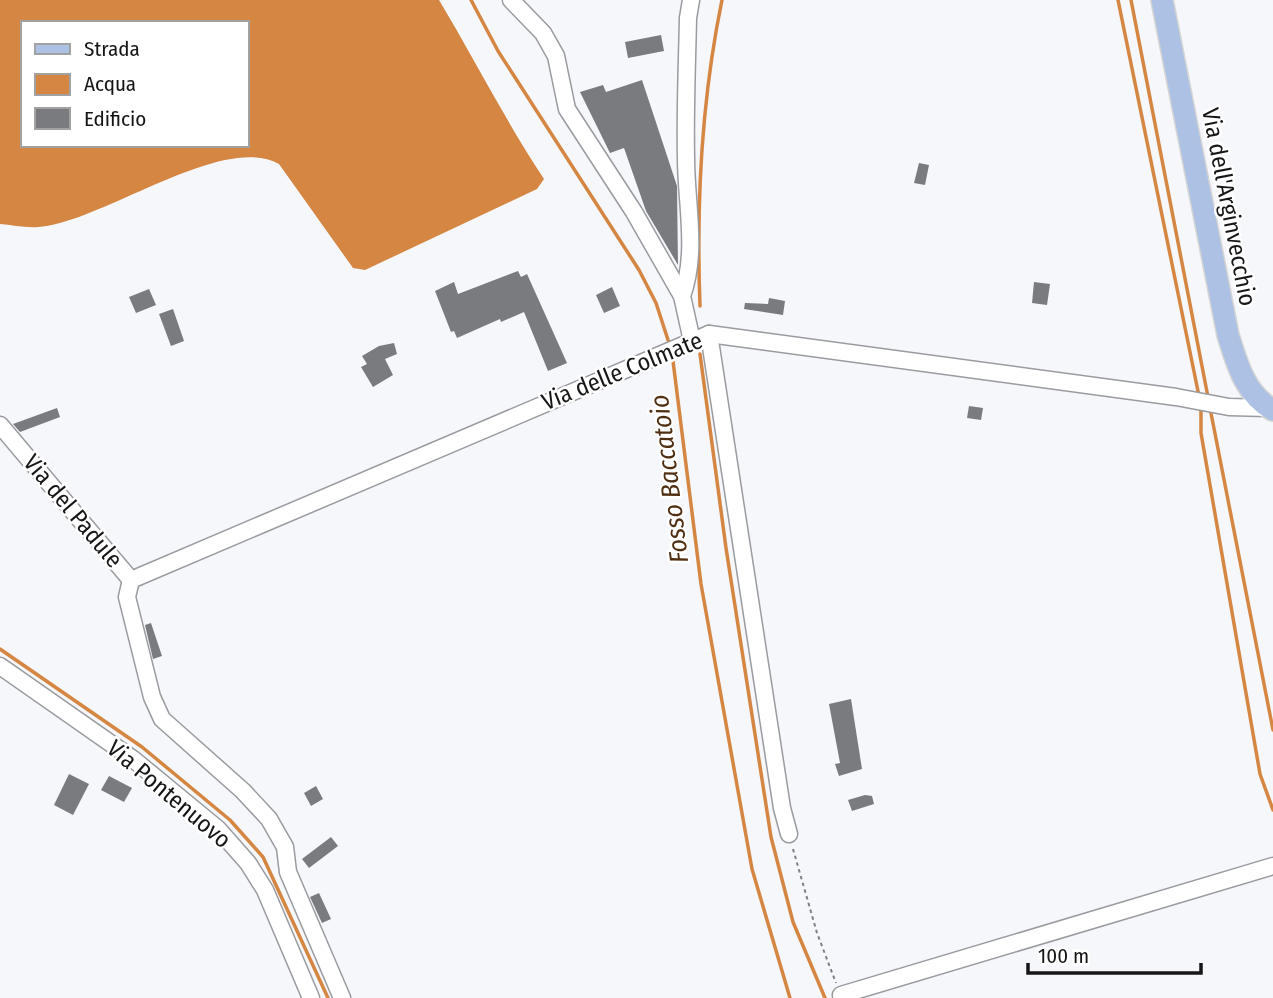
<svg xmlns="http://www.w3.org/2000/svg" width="1273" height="998" viewBox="0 0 1273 998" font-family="'Fira Sans Condensed',sans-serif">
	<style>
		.water { fill: #d58642; fill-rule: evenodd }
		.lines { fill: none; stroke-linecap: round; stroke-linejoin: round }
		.stream { stroke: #d58642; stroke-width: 3.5 }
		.building { fill: #797b7f }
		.minor-casing { stroke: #999b9f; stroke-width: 19 }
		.major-casing { stroke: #d5d5d5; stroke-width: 24 }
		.path { stroke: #7f8082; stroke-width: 2; stroke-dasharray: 3.5 3.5; stroke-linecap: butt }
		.minor { stroke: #fff; stroke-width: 16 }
		.major { stroke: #acc1e3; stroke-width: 21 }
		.labels { text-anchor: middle; stroke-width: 5; stroke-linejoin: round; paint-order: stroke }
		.street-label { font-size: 24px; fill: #161618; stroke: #fff }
		.water-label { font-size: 26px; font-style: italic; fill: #4f2e12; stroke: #fff }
	</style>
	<rect width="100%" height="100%" fill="#f5f7fb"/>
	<path class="water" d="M0,0H439C475,60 505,120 544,179L537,189L365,270L353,268L279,164C222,132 101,223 38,227C26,228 12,225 0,224ZM23,23H247V145H23Z"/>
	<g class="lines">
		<g class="stream">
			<path d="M471,0L498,51L639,270L656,303L670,346"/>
			<path d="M1118,0L1199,396"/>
			<path d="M1131,0L1208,397"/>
			<path d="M700,306C696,201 701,102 722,0"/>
			<path d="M672,353L701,584L752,869L790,998"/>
			<path d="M700,354L726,548L771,837L793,922L825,998"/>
			<path d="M1201,407V433L1260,774L1273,810"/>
			<path d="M1210,408L1273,730"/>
			<path d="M0,649L142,747L230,820L263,857L328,998"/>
		</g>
	</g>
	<g class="building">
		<path d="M661,35L664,51L628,58L625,42Z"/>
		<path d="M642,80L677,186L678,265L646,211L624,148L610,153L580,92L603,85L606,92Z"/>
		<path d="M919,163L929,165L925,185L914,183Z"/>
		<path d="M518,271L521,277L527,274L567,363L548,371L524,312L501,322L500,319L457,338L454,331L451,332L435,291L454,282L458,294Z"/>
		<path d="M1034,282L1050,284L1047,305L1032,303Z"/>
		<path d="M612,287L620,306L604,313L596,295Z"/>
		<path d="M149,289L156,305L136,313L129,297Z"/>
		<path d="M769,298L785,301L783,315L744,309L745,303L768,304Z"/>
		<path d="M173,309L184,341L171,346L159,314Z"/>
		<path d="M394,343L397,354L385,359L393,375L373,387L361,367L367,364L362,356L379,346Z"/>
		<path d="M969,406L983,408L981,420L967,418Z"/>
		<path d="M57,408L60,417L20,432L13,424Z"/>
		<path d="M151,623L162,656L153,659L145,625Z"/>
		<path d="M851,699L862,769L839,776L835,764L840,763L829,704Z"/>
		<path d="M69,774L89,784L73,815L54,805Z"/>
		<path d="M109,776L132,788L124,802L101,790Z"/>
		<path d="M316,786L323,799L311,806L304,793Z"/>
		<path d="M865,795L872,796L874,804L852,811L848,800Z"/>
		<path d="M331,837L338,846L309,868L302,859Z"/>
		<path d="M319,893L331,919L322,923L310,897Z"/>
	</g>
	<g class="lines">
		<g class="minor-casing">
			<g id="minor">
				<path d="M511,0L543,33L556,56L567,109L634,212L682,296L692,341"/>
				<path d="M682,296C698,252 686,204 686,158C685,111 687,65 688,18L691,0"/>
				<path d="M709,334L782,808L789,834"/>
				<path d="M0,425L131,580"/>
				<path d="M131,580L709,334L1176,397L1229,407L1268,408"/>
				<path d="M131,580L127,597L152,697L162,719L243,791L269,819L285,847L288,872L342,998"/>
				<path d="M0,666L133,759L218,829L248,863L265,890L311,998"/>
				<path d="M841,995L1273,866"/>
			</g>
		</g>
		<g class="major-casing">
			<path id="major" d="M1162,0L1228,335C1237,364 1245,394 1273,410"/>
		</g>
		<path class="path" d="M793,849L817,933L836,983"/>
		<use href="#minor" class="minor"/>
		<use href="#major" class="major"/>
	</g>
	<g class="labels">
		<g class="street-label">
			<text transform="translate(1229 207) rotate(79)" y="8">Via dell'Arginvecchio</text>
			<text transform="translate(622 371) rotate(-22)" y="8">Via delle Colmate</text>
			<text transform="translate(73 511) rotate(50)" y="8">Via del Padule</text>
			<text transform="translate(169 794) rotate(40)" y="8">Via Pontenuovo</text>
		</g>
		<g class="water-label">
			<text transform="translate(669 479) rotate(-97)" y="9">Fosso Baccatoio</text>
		</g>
	</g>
	<rect x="21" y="21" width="228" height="126" fill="#ffffff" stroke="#a2a2a3" stroke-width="2"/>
	<rect x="35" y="44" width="35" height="10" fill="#acc1e3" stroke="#a2a2a3" stroke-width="2"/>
	<text x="84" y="56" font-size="21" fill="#161618">Strada</text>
	<rect x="35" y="74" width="35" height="21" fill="#d58642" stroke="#a2a2a3" stroke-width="2"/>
	<text x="84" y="91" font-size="21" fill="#161618">Acqua</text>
	<rect x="35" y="108" width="35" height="21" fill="#797b7f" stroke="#a2a2a3" stroke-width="2"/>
	<text x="84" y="126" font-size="21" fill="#161618">Edificio</text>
	<path d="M1028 963v10h173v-10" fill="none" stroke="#161618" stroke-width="3.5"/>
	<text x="1038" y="963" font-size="21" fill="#161618" stroke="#ffffff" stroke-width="5" paint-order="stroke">100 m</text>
</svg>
